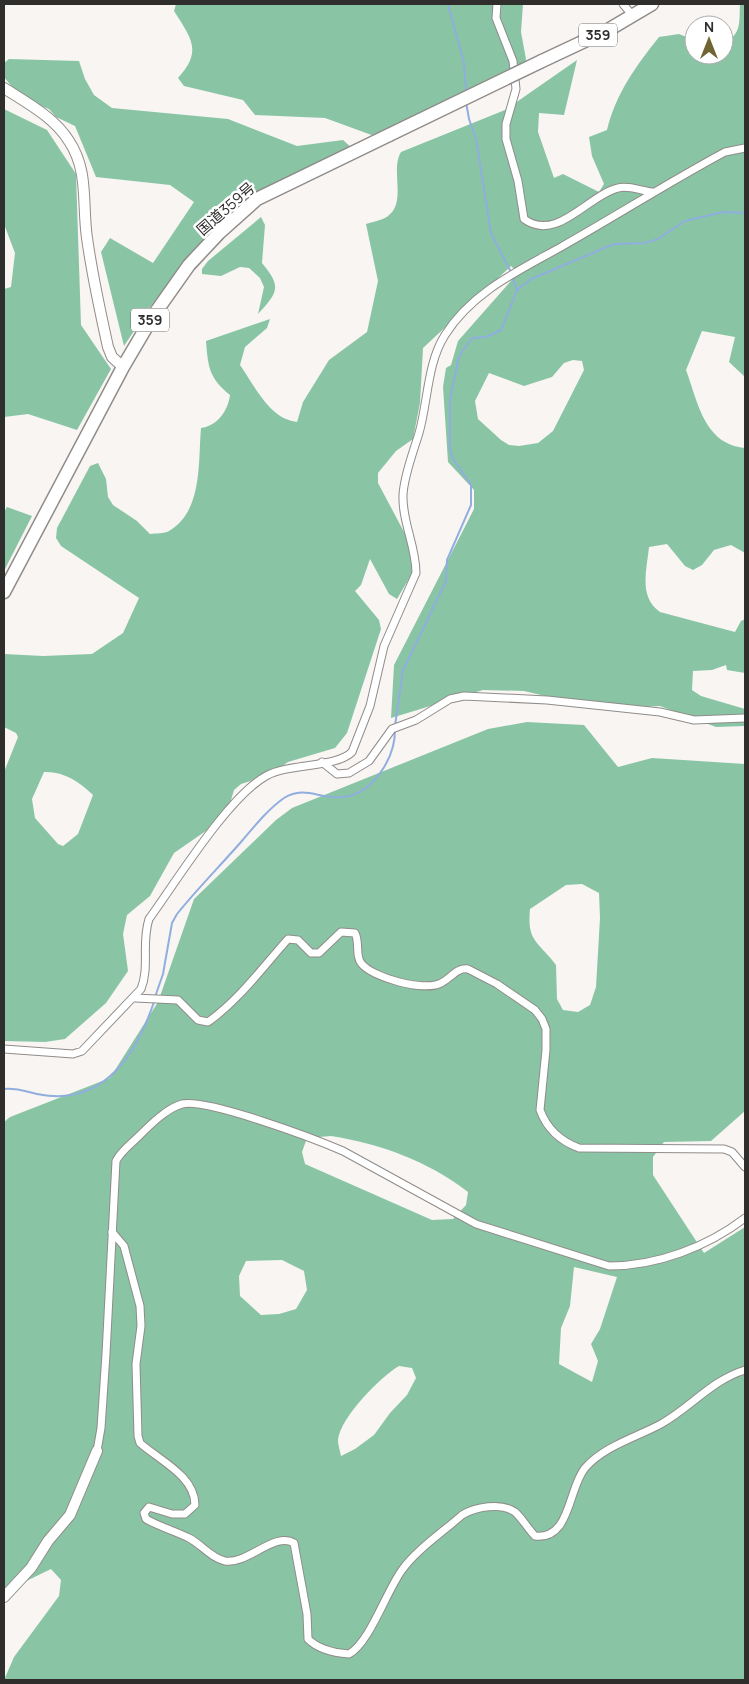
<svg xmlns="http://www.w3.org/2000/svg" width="749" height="1684" viewBox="0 0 749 1684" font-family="Manrope,'Noto Sans JP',sans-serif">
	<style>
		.forest { fill: #89c5a5; fill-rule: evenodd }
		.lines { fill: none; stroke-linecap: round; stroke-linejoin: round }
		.stream { stroke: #90aede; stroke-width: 2 }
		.street-casing { stroke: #908c8a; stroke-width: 9 }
		.secondary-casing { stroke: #908c8a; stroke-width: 12 }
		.highway-casing { stroke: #908c8a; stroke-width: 15 }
		.street { stroke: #fff; stroke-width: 7 }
		.secondary { stroke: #fff; stroke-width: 10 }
		.highway { stroke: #fff; stroke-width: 12 }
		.highway-bridge-casing { stroke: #908c8a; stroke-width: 15; stroke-linecap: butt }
		.highway-bridge { stroke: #fff; stroke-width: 12 }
		.labels { text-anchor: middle; stroke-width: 5; stroke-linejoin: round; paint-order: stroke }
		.shield { fill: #fff; stroke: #6e6d6c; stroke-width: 1 }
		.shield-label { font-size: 14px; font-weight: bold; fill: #302e2d }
		.street-label { font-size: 15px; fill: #302e2d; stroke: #fff }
	</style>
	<rect width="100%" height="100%" fill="#f9f5f2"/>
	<g class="forest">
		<path d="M176,4H523L521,32L526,59L521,77L464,106L377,137L325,118L255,115L243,100L184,86L178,78C203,51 191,38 174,11Z"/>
		<path d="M740,4H745V377L729,362L735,337L702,331L686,370C698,402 704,444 745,448V553L731,545L714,550L702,565L693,570L685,566L667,544L649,547C647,569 638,597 660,612L735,632L741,621L745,619V673L727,670L726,665L712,670L693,671L692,690L701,696L745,709V726L716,727L660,706L600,709L524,691L483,690L391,718L394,665L474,509V490L448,462L443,387L446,368L451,365L458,341L518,273L511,266L423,348L420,403L413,439L396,451L378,473V483L412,547L417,565L397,599L389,594L370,559L361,585L355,591L379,620L381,629L347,733L335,748L288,762L270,775L241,784L234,790L226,817L174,853L150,896L127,915L123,934L128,971L106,1003L65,1039L45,1042L4,1041V772L18,737L16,733L4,727V654L43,656L92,654L123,633L139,598L61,546L56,538L57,528L90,466L98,463L106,479L108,497L113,505L137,521L150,534C156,533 164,534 169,531C203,511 198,462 201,428C217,426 228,411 230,395C209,378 208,367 206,341L270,319L267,328L245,347L240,365C255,386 269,419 297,422L303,402L329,360L367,332L378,281L366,224C372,222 383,220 388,216C407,202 390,170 401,152L505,110L577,60L564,115L539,113L538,132L554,178L563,174L599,192L604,184L592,156L589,137L607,130C616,93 636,66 659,37L679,34L694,40V55H724V43C742,34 739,22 740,4ZM573,360L582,361L584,370L553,431L538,443L519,446L509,445L501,440L478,419L475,401L489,373L524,386L552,377L564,363ZM44,772C63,771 80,782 93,795L78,834L63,846L58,844L35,818L32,799Z"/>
		<path d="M9,59L79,61L85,79L94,95L112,108L228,119L297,146L343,140L353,149L228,209L150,307L124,346L101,252L110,238L153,263L194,202L170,185L96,177L75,126L56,117L49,109L21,98L4,77V63Z"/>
		<path d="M4,109L47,130L76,174L81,325L111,369L77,430L28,414L4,417V289L11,287L15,253L4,224Z"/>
		<path d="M261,217L265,225L262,263C282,287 278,292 258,314L264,287L260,278L249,268L240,267L221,276L202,274V269L208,261Z"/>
		<path d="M7,507L32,516L4,571V512Z"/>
		<path d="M527,722L584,725L618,767L652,758L745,764V1111L711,1141L664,1142L653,1157V1175L704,1253L745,1227V1680H4L14,1657L59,1596L61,1580L51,1569L16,1586L4,1602V1122L10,1117L110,1078L158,1002L194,899L276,820L292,808L488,729ZM582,884L599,893L600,918L596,987L590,1005L578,1012L563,1010L557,999L556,965C537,940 527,942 530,909L566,885ZM331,1136C381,1144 428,1161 468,1192L466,1205L453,1219L432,1220L305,1164L302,1152L307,1138ZM282,1260L304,1271L307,1290L296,1309L279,1314L261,1315L240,1296L239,1276L246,1261ZM574,1267L617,1277L600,1329L591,1344L598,1361L592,1382L559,1364L561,1328L570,1306ZM399,1366L412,1368L416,1378L407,1395L390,1413L374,1435L355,1449L341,1456C340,1451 338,1445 338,1440C340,1418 381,1376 399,1366Z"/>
	</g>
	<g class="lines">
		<g class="stream">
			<path d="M448,4L464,63L466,92"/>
			<path d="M466,102L469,119L476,139L491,233L511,272"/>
			<path d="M512,276L517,290"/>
			<path d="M395,726L403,670L446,581L447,560L471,505V485L453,459L450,449V399L459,356L472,338L486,337L501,330L517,290L531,279L614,244L645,243L658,239L685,221L723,212L745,213"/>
			<path d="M155,997L163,974L172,923L177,914C197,889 220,866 241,842C254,827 267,810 284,798C305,785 321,800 343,797C373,794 395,758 395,730"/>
			<path d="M4,1089C21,1087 35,1096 53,1096C109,1099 138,1049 154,1002"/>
		</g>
		<g class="street-casing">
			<g id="street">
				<path d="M497,4L496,18L513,61L516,89L506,124V139L518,181L524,219C557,243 588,195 618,188C629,185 641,191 652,192"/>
				<path d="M623,4L633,16"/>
				<path d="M322,762L337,774L349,773L369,761L392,729L416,720L450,699L464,696L547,700L660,712L694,720L745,718"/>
				<path d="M135,998L178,1000L198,1020L208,1022C240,999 262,968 288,939L298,940L311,953H319L341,932L355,933C360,943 355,955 361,963C372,978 425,992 441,983C450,979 457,967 468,969L497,984L535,1010L542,1019L546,1029V1050L540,1110C547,1129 560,1141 579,1148L724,1149L732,1152L745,1167"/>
				<path d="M4,1049L73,1054L82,1051L141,989C150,967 141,943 149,919C176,882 228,797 266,776C289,763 336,768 352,752L370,706L384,646L416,573C416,546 402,522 403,495C404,475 413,453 419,433C428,402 427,363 445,335C472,292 518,271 561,247C616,216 669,182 725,152L745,148"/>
				<path d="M112,1232L124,1246L140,1306L141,1326L136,1364L138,1436L140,1443C159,1460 195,1476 195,1505L185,1514H172L149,1507L144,1513L146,1519C160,1527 175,1531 189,1538C201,1544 211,1558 225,1561C247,1565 275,1531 294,1543L307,1614L308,1639C319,1650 335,1653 349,1654C370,1642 386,1592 402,1570C416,1550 443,1532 462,1515C475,1507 501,1502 515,1512C522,1518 528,1529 535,1536C571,1540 568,1488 585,1468C604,1446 637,1437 661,1424C691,1407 712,1380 745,1370"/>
				<path d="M97,1451L101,1428L106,1354L116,1161C121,1151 131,1144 139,1136C150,1125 167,1108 182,1104C207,1098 315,1139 343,1151L476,1224L609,1266C657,1266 707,1247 745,1218"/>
			</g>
		</g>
		<g class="secondary-casing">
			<g id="secondary">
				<path d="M4,88C27,103 54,117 69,141C89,171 82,204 87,238C92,274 100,311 108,347L112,357L123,367"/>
				<path d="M4,1597L31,1568L48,1541L70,1515L97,1451"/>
			</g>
		</g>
		<g class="highway-casing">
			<g id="highway">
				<path d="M542,61L608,30L652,4"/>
				<path d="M4,592L123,367L153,316L189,265L219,233L257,199L389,135"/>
			</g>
		</g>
		<use href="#street" class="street"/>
		<use href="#secondary" class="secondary"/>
		<use href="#highway" class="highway"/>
		<g class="highway-bridge-casing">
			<path id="highway-bridge" d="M389,135L542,61"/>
		</g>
		<use href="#highway-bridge" class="highway-bridge"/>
	</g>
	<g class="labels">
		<g class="shield">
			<rect x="579" y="23.5" width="38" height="23" rx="4"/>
			<rect x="131" y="308.5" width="38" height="23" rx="4"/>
		</g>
		<g class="shield-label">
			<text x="598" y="40">359</text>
			<text x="150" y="325">359</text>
		</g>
		<g class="street-label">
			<text transform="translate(226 209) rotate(-41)" y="5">国道359号</text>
		</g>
	</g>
	<rect width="749" height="1684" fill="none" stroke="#302e2d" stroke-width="10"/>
	<g transform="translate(709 40)"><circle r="24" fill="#ffffff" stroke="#acabab"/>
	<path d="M0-4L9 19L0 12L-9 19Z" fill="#706532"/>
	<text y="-8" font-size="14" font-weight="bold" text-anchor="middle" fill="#302e2d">N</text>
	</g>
</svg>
